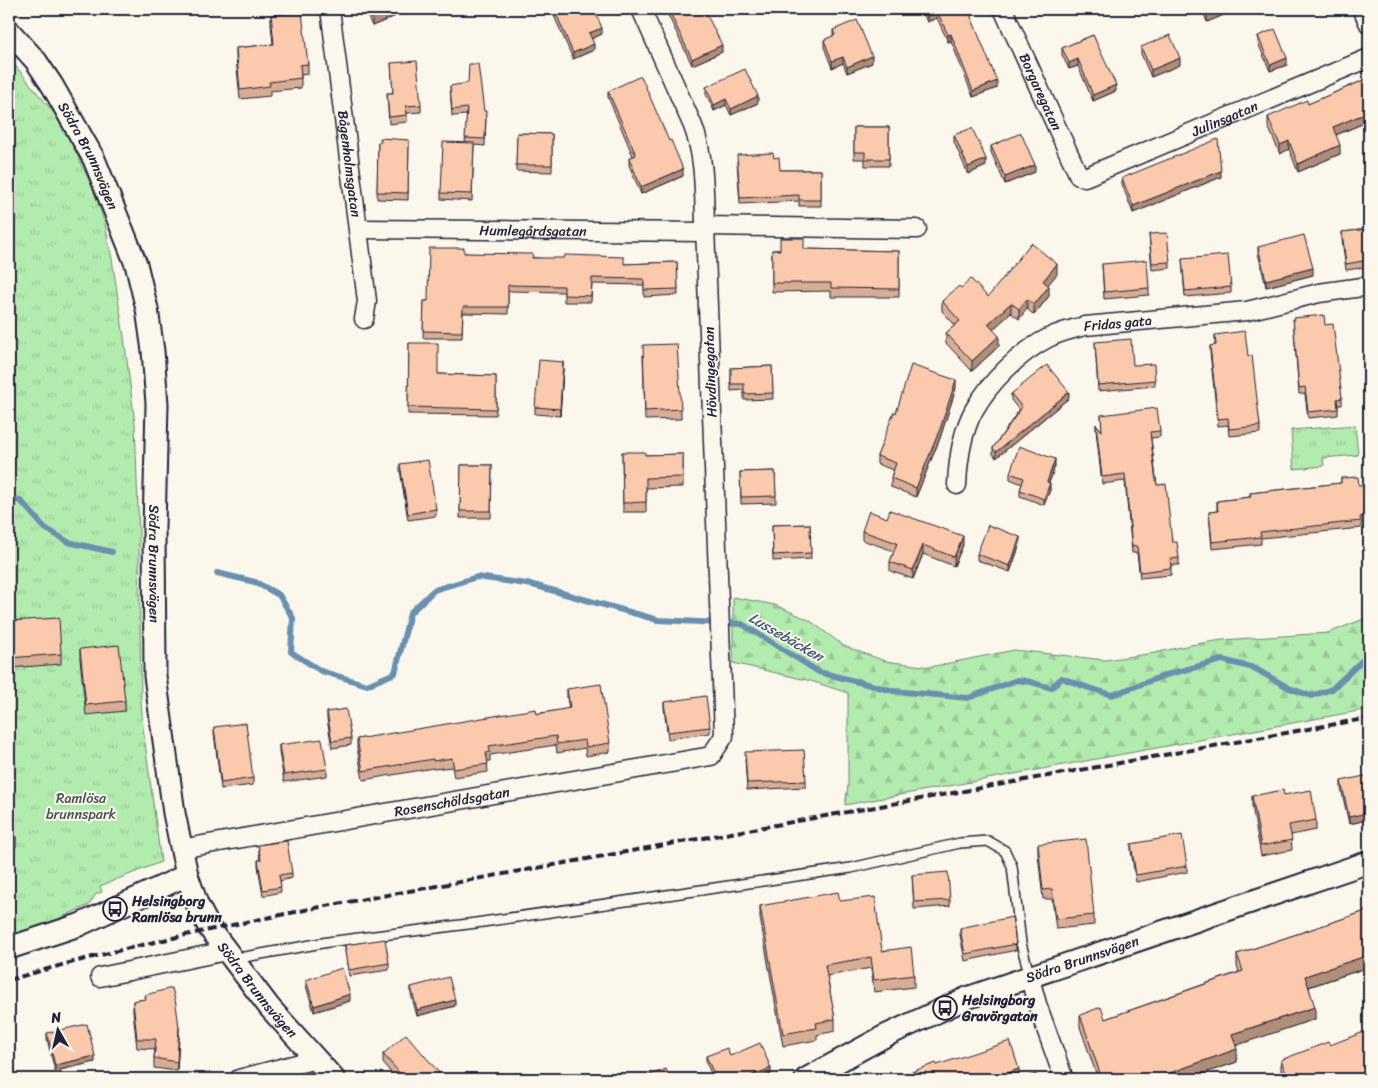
<svg xmlns="http://www.w3.org/2000/svg" width="1378" height="1088" viewBox="0 0 1378 1088" font-family="Sriracha,sans-serif">
	<style>
		.forest { fill: url(#forest-firs); stroke: #6a8674 }
		.park { fill: url(#park-tufts); stroke: #6a8674 }
		.lines { fill: none; stroke-linecap: round; stroke-linejoin: round }
		.stream { stroke: #6b90af; stroke-width: 6 }
		.service-casing { stroke: #22223b; stroke-width: 12 }
		.minor-casing { stroke: #22223b; stroke-width: 21 }
		.tertiary-casing { stroke: #22223b; stroke-width: 25 }
		.service { stroke: #fbf7ec; stroke-width: 9 }
		.minor { stroke: #fbf7ec; stroke-width: 18 }
		.tertiary { stroke: #fbf7ec; stroke-width: 21 }
		.rail { stroke: #22223b; stroke-width: 4; stroke-dasharray: 8 4; stroke-linecap: butt }
		.wall { fill: #d8ad93; stroke: #22223b }
		.shaded-wall { fill: #b08d78; stroke: #22223b }
		.building { fill: #fbc9ab; stroke: #22223b }
		.labels { text-anchor: middle; stroke-width: 4; stroke-linejoin: round; paint-order: stroke }
		.street-label { font-size: 14px; fill: #22223b; stroke: #fbf7ec }
		.park-label { font-size: 14px; fill: #465458; stroke: #fbf7ec }
		.poi-label { font-size: 14px; font-weight: bold; fill: #22223b; stroke: #fbf7ec; text-anchor: start }
		.water-label { font-size: 15px; font-style: italic; fill: #475975; stroke: #fbf7ec }
	</style>
	<defs>
		<pattern id="forest-firs" width="22" height="20" patternUnits="userSpaceOnUse" patternTransform="scale(1.25)"><rect width="22" height="20" fill="#b2ebae"/><path d="M5 1l3.5 6h-7zM16 11l3.5 6h-7z" fill="#99c997"/></pattern>
		<pattern id="park-tufts" width="24" height="20" patternUnits="userSpaceOnUse" patternTransform="scale(1.25)"><rect width="24" height="20" fill="#b2ebae"/><path d="M3 7l-1-3M5 7V3M7 7l1-3M15 17l-1-3M17 17v-4M19 17l1-3" fill="none" stroke="#99c997"/></pattern>
	</defs>
	<rect width="100%" height="100%" fill="#fbf7ec"/>
	<filter id="ink" filterUnits="userSpaceOnUse"><feTurbulence type="fractalNoise" baseFrequency=".02" numOctaves="2"/><feDisplacementMap in="SourceGraphic" scale="10" xChannelSelector="R" yChannelSelector="G"/><feConvolveMatrix kernelMatrix="1 2 1 2 8 2 1 2 1" color-interpolation-filters="sRGB"/></filter>
	<g filter="url(#ink)">
		<path class="forest" d="M733,597L775,605L809,620L844,646L885,661L930,667L1014,650L1105,660L1155,653L1190,645L1222,640L1328,633L1369,617V709L845,805L848,786V693L811,681L733,663Z"/>
		<g class="park">
			<path d="M9,58L54,113L74,148L95,193L105,224L112,259L124,337L135,424L139,535L141,700L143,728L161,862L100,886L102,892L96,894L89,905L40,927L9,936Z"/>
			<path d="M1355,425L1358,455L1323,458L1324,466L1294,469L1291,430Z"/>
		</g>
		<g class="lines">
			<g class="stream">
				<path d="M9,498L21,501L45,528L68,542L112,552"/>
				<path d="M217,573L255,582L279,595L293,618L291,652L321,671L367,685L395,673L410,613L434,590L477,577L533,585L658,620L742,624L819,672L894,691L968,698L1017,680L1031,682L1051,688L1062,678L1086,687L1112,695L1166,675L1222,660L1254,668L1289,688L1311,696L1332,689L1369,654"/>
			</g>
			<g class="service-casing">
				<path id="service" d="M233,959L328,942L476,923L851,868L960,843L988,841L1005,851L1012,866L1021,943L1030,978"/>
			</g>
			<g class="minor-casing">
				<g id="minor">
					<path id="s1" d="M330,9L367,301L364,319"/>
					<path id="s2" d="M1003,9L1079,176L1085,177L1369,58"/>
					<path d="M1362,9L1369,24"/>
					<path d="M705,226L917,229"/>
					<path id="s3" d="M359,229L706,232"/>
					<path id="s4" d="M957,485C958,461 962,432 974,410C990,382 1019,353 1048,338C1060,332 1072,329 1085,326L1247,311L1319,293L1369,286"/>
					<path id="s5" d="M180,849L711,756L724,736L705,226C704,192 705,158 693,126L641,9"/>
					<path d="M100,977L226,951"/>
					<path d="M1030,978L1037,1004L1064,1079"/>
					<path d="M239,1079L316,1059"/>
				</g>
			</g>
			<g class="tertiary-casing">
				<g id="tertiary">
					<path id="s6" d="M9,31L36,61L52,85L94,159L136,264L147,309L153,351L157,404L154,528L155,676L174,813L187,875L197,904L210,929L270,1008L334,1079"/>
					<path d="M9,948L79,925L187,875"/>
					<path id="s7" d="M806,1079L885,1036L967,998L1369,862"/>
				</g>
			</g>
			<use href="#service" class="service"/>
			<use href="#minor" class="minor"/>
			<use href="#tertiary" class="tertiary"/>
			<path class="rail" d="M9,980C110,950 211,929 315,908L1369,718"/>
		</g>
		<g class="wall">
			<path d="M365,9H405V12L372,26L365,11Z"/>
			<path d="M665,9H704L722,52L692,65Z"/>
			<path d="M921,9H968L997,88L973,97L951,41L948,42L937,18L927,22Z"/>
			<path d="M1202,9H1238L1207,22Z"/>
			<path d="M555,11L580,12L602,34L591,39L594,50L573,59L555,18Z"/>
			<path d="M271,15L308,64V74L301,75V88L270,91V96L240,99L236,58V48L273,44L271,25Z"/>
			<path d="M833,30L872,63L847,73L843,63L832,68L824,47V40L833,36Z"/>
			<path d="M1093,35L1116,91L1093,101L1078,66L1069,69L1062,55V48Z"/>
			<path d="M1258,36L1287,65L1270,71L1258,43Z"/>
			<path d="M1141,47L1180,65L1151,77L1141,54Z"/>
			<path d="M391,63L421,105V112L407,113V122L389,124L387,93H393Z"/>
			<path d="M1369,78V121L1336,135L1340,154L1298,172L1289,149L1280,154L1268,126V117L1308,104Z"/>
			<path d="M450,86L484,111L486,117L485,146L474,145L472,201L441,199V193L465,143L467,115L452,116Z"/>
			<path d="M706,87L758,103L731,115L726,105L714,111L706,94Z"/>
			<path d="M608,91L683,176L641,194L629,165V158L633,156L608,97Z"/>
			<path d="M854,127H889V166H865V159H854Z"/>
			<path d="M517,133L552,134V172L516,171Z"/>
			<path d="M954,135L986,166L968,174L954,142Z"/>
			<path d="M409,140L408,200L377,199L378,142Z"/>
			<path d="M991,146L1035,172L1005,184L991,152Z"/>
			<path d="M774,158L780,170H821V206H799V201L740,204L737,161Z"/>
			<path d="M1221,177L1133,213L1122,184V178Z"/>
			<path d="M1369,229V267L1346,270L1342,239V232Z"/>
			<path d="M1149,234L1170,262V268L1152,270Z"/>
			<path d="M1258,247L1313,275L1266,287L1258,253Z"/>
			<path d="M804,249L899,251V297H831V291L772,292V250Z"/>
			<path d="M464,253L624,264L677,262L678,295L644,297V285L592,284L591,302H564V292L508,291V314L463,313L462,338H423L424,301H428Z"/>
			<path d="M1182,259L1231,287V293L1185,297Z"/>
			<path d="M1102,264L1149,288V295L1104,299Z"/>
			<path d="M1057,274L1047,285L1049,296L1034,315L1027,309L1019,319L1011,313L993,329L999,346L972,371L946,343V333L955,325L942,311V301L961,288L988,297Z"/>
			<path d="M1293,318L1325,325L1342,398V405H1338V415L1308,418L1305,394H1299Z"/>
			<path d="M1215,335L1248,356L1260,426V433L1229,436L1228,425L1218,426L1210,352V346L1215,345Z"/>
			<path d="M1095,342L1155,380V386L1098,391Z"/>
			<path d="M409,343L438,374L496,376V415L408,414Z"/>
			<path d="M643,355L681,409V419L645,420Z"/>
			<path d="M772,366L773,399L744,400V390L731,391V368Z"/>
			<path d="M563,369L560,416L535,414V407Z"/>
			<path d="M956,388L940,438L916,497L891,487V478L893,470L877,464V456L896,413Z"/>
			<path d="M1011,394L1069,398L996,458L993,454V448L1019,410L1011,400Z"/>
			<path d="M1101,415L1160,431V437L1151,438L1157,485L1172,542L1179,558V565H1171V575L1140,578L1137,553H1132L1125,481L1102,484L1096,430V424L1102,431Z"/>
			<path d="M622,452L645,455L683,454V487L646,488V512H623Z"/>
			<path d="M400,464L436,509V516L408,520L400,470Z"/>
			<path d="M461,465H492L491,518H460Z"/>
			<path d="M1055,466L1049,483L1050,490L1044,505L1020,496V490L1022,484L1010,479V473Z"/>
			<path d="M775,471L776,503L741,504L740,472Z"/>
			<path d="M1341,478L1359,486L1369,485V522L1361,523V528L1261,538V544L1212,549L1209,512L1217,511V501L1250,497V493L1341,483Z"/>
			<path d="M810,524L811,559L773,561L772,525Z"/>
			<path d="M862,531L963,545L954,566L923,554L913,579L890,571V562L894,551L862,540Z"/>
			<path d="M1020,544L1010,572L977,560V554Z"/>
			<path d="M9,621L61,654V664L9,668Z"/>
			<path d="M80,649L125,701V711L86,715L80,659Z"/>
			<path d="M567,689L610,743V752L586,756L585,748L557,753L556,745L490,755V761H487L488,772L454,777L452,767L433,769V768L363,780L357,748V739L569,709L567,698Z"/>
			<path d="M664,702L710,727V733L668,739L664,708Z"/>
			<path d="M327,712L351,738V745L332,748L327,719Z"/>
			<path d="M214,727L253,778V785L221,789L214,733Z"/>
			<path d="M279,745L327,769V776L284,782L279,752Z"/>
			<path d="M745,759L806,781V787L747,790Z"/>
			<path d="M1341,781L1367,815V820L1349,824L1341,788Z"/>
			<path d="M1284,795L1316,820V830L1291,835L1292,850L1261,856L1252,806V796Z"/>
			<path d="M9,803L16,837V847L9,848Z"/>
			<path d="M1038,844L1094,915V925L1056,929L1052,899H1043L1038,854Z"/>
			<path d="M1131,844L1187,866V872L1136,882L1131,851Z"/>
			<path d="M258,845L292,873V878L280,881L281,892L263,896L258,866V860H260Z"/>
			<path d="M912,875L950,900V906L914,909Z"/>
			<path d="M840,901L882,951L914,975V987L874,992L871,968L827,976L835,1019V1031L817,1035V1040L783,1046L760,918V906Z"/>
			<path d="M1369,910V967L1309,987L1315,1019L1236,1045L1237,1062L1187,1079H1098L1080,1027V1015L1105,1019L1239,972L1237,966V954Z"/>
			<path d="M960,928L1016,944V950L965,961L960,935Z"/>
			<path d="M345,945L389,963V970L349,976L345,952Z"/>
			<path d="M306,980L350,1001L314,1012L306,986Z"/>
			<path d="M411,987L455,1006L417,1016L411,994Z"/>
			<path d="M145,995L179,1037L177,1071L154,1068V1058L155,1049L137,1048L133,1011V1001L145,999Z"/>
			<path d="M47,1033L95,1062L55,1071L47,1039Z"/>
			<path d="M1330,1045L1369,1079H1283L1281,1073V1060Z"/>
			<path d="M383,1054L441,1077L443,1079H396L383,1063Z"/>
			<path d="M706,1056L771,1074L758,1079H714L706,1063Z"/>
		</g>
		<g class="shaded-wall">
			<path d="M390,9H405V12L372,26V17Z"/>
			<path d="M1222,9H1238L1207,22V15Z"/>
			<path d="M937,11V18L927,22V16Z"/>
			<path d="M602,28V34L589,40V33Z"/>
			<path d="M951,34V41L948,42V35Z"/>
			<path d="M594,44V50L573,59V53Z"/>
			<path d="M722,45V52L692,65V59Z"/>
			<path d="M872,56V63L847,73V67Z"/>
			<path d="M843,57V63L832,68V61Z"/>
			<path d="M1180,58V65L1151,77V70Z"/>
			<path d="M1287,58V65L1270,71V65Z"/>
			<path d="M1078,59V66L1069,69V63Z"/>
			<path d="M997,81V88L973,97V91Z"/>
			<path d="M1116,85V91L1093,101V95Z"/>
			<path d="M758,96V103L731,115V109Z"/>
			<path d="M726,99V105L714,111V105Z"/>
			<path d="M1369,112V121L1333,136V127Z"/>
			<path d="M1289,141V149L1280,154V145Z"/>
			<path d="M1340,145V154L1298,172V164Z"/>
			<path d="M986,159V166L968,174V167Z"/>
			<path d="M1035,165V172L1005,184V177Z"/>
			<path d="M683,169V176L641,194V187Z"/>
			<path d="M1221,171V177L1133,213V206Z"/>
			<path d="M1057,264V274L1043,291V281Z"/>
			<path d="M1313,268V275L1266,287V280Z"/>
			<path d="M1049,286V296L1034,315V305Z"/>
			<path d="M1027,299V309L1019,319V309Z"/>
			<path d="M1011,303V313L988,334V324Z"/>
			<path d="M999,336V346L972,371V361Z"/>
			<path d="M563,362V369L560,416V409Z"/>
			<path d="M956,380V388L940,438L916,497V488Z"/>
			<path d="M1069,392V398L996,458V452Z"/>
			<path d="M1055,459V466L1047,489V482Z"/>
			<path d="M1050,483V490L1044,505V499Z"/>
			<path d="M963,536V545L954,566V557Z"/>
			<path d="M1020,537V544L1010,572V566Z"/>
			<path d="M923,545V554L913,579V570Z"/>
			<path d="M1369,808V815H1367V820L1349,824V817Z"/>
			<path d="M1369,955V967L1305,988V976Z"/>
			<path d="M350,994V1001L314,1012V1006Z"/>
			<path d="M455,1000V1006L417,1016V1010Z"/>
			<path d="M1315,1007V1019L1232,1047V1034Z"/>
			<path d="M179,1027V1037L177,1071V1062Z"/>
			<path d="M1237,1049V1062L1187,1079H1153Z"/>
			<path d="M95,1056V1062L55,1071V1065Z"/>
			<path d="M771,1068V1074L758,1079H743Z"/>
			<path d="M1019,1069V1078L1015,1079H989Z"/>
		</g>
		<g class="building">
			<path d="M368,9H390L372,17Z"/>
			<path d="M560,9H578L580,12L587,9H594L602,28L589,33L594,44L573,53L555,11Z"/>
			<path d="M668,9H704L722,45L692,59Z"/>
			<path d="M924,9H968L997,81L973,91L951,34L948,35L937,11L927,16Z"/>
			<path d="M1204,9H1222L1207,15Z"/>
			<path d="M302,12L308,64L300,65L301,78L269,82L270,86L240,90L236,48L274,44L271,15Z"/>
			<path d="M857,20L872,56L847,67L843,57L832,61L824,40L835,35L833,30Z"/>
			<path d="M1275,29L1287,58L1270,65L1258,36Z"/>
			<path d="M1093,35L1116,85L1093,95L1078,59L1069,63L1062,48Z"/>
			<path d="M1170,35L1180,58L1151,70L1141,47Z"/>
			<path d="M417,61L421,105L406,106L407,115L389,117L387,93H393L391,63Z"/>
			<path d="M469,64H478L484,111H486L485,139L465,138L467,108L452,110L450,86L468,83Z"/>
			<path d="M745,69L758,96L731,109L726,99L714,105L706,87Z"/>
			<path d="M641,76L669,141L671,140L683,169L641,187L629,158L636,155L608,91Z"/>
			<path d="M1369,78V112L1333,127L1340,145L1298,164L1289,141L1280,145L1268,117L1307,100L1308,104Z"/>
			<path d="M854,127H889V159H865V152H854Z"/>
			<path d="M972,128L986,159L968,167L954,135Z"/>
			<path d="M517,133L552,134V165H516Z"/>
			<path d="M1021,133L1035,165L1005,177L991,146Z"/>
			<path d="M380,138L409,140L408,193L377,192L378,142H381Z"/>
			<path d="M1218,139L1221,171L1133,206L1122,178Z"/>
			<path d="M443,142L474,143L472,194L441,193Z"/>
			<path d="M773,153L774,158L779,157L780,170H821V200H799V195L740,198L737,155Z"/>
			<path d="M1369,229V260L1346,264L1342,232Z"/>
			<path d="M1167,233L1170,262L1152,263L1149,234Z"/>
			<path d="M1304,235L1313,268L1266,280L1258,247Z"/>
			<path d="M780,238H804V249L899,251V289L831,288V283H772V250H780Z"/>
			<path d="M1031,243L1057,264L1043,281L1049,286L1034,305L1027,299L1019,309L1011,303L988,324L999,336L972,361L946,333L960,321L942,301L959,286L961,288L971,279L988,297Z"/>
			<path d="M429,248H464V253L533,254L532,258H564L565,255L624,257V264L677,262L678,289L644,290V279L592,278L591,296L564,295V286L508,285V307H463L462,332L423,331L424,301H428Z"/>
			<path d="M1228,255L1231,287L1185,291L1182,259Z"/>
			<path d="M1147,260L1149,288L1104,292L1102,264Z"/>
			<path d="M1324,315L1325,325L1333,324L1342,398L1337,399L1338,409L1308,412L1305,387L1299,388L1293,318Z"/>
			<path d="M1245,331L1248,356L1252,355L1260,426L1229,429L1228,418L1218,419L1210,346L1216,345L1215,335Z"/>
			<path d="M1131,339L1133,365L1154,364L1155,380L1098,385L1095,342Z"/>
			<path d="M409,343H438V374L496,376V409L408,407Z"/>
			<path d="M677,344L681,409L645,411L643,345Z"/>
			<path d="M539,360L563,362L560,409L535,407Z"/>
			<path d="M911,365L956,380L940,429L916,488L891,478L896,463L877,456L894,412L896,413Z"/>
			<path d="M1047,365L1069,392L996,452L993,448L1022,407L1011,394Z"/>
			<path d="M772,366L773,393L744,394V384H731V368Z"/>
			<path d="M1157,408L1160,431L1150,432L1155,474L1157,485L1166,484L1172,542H1177L1179,558L1170,559L1171,568L1140,572L1137,546L1132,547L1125,474L1102,477L1096,424L1102,432L1101,415Z"/>
			<path d="M1019,446L1055,459L1047,482L1050,483L1044,499L1020,490L1024,478L1010,473Z"/>
			<path d="M622,452H645V455L683,454V477L646,478V502L623,503Z"/>
			<path d="M428,460L436,509L408,514L400,464Z"/>
			<path d="M461,465H492L491,511H460Z"/>
			<path d="M775,471L776,496L741,497L740,472Z"/>
			<path d="M1358,477L1359,486L1369,485V516L1360,517L1361,521L1260,532L1261,537L1212,542L1209,512L1218,511L1217,501L1251,497L1250,493L1341,483V478Z"/>
			<path d="M890,510L963,536L954,557L923,545L913,570L890,562L897,543L862,531L869,511L887,518Z"/>
			<path d="M810,524L811,553L773,555L772,525Z"/>
			<path d="M988,525L1020,537L1010,566L977,554Z"/>
			<path d="M59,618L61,654L9,658V621Z"/>
			<path d="M119,645L125,701L86,705L80,649Z"/>
			<path d="M601,684L610,743L586,747L585,740L557,744L556,736L489,746L490,752L486,753L488,764L454,769L452,758L433,761V759L363,771L357,739L536,709L537,714L570,708L567,689Z"/>
			<path d="M706,696L710,727L668,732L664,702Z"/>
			<path d="M346,709L351,738L332,741L327,712Z"/>
			<path d="M246,723L253,778L221,783L214,727Z"/>
			<path d="M322,739L327,769L284,775L279,745Z"/>
			<path d="M804,750L806,781L747,783L745,752Z"/>
			<path d="M1369,775V808L1366,809L1367,813L1349,817L1341,781Z"/>
			<path d="M1283,790L1284,795L1311,790L1316,820L1289,825L1292,840L1261,846L1252,796Z"/>
			<path d="M9,803H13L16,837L9,838Z"/>
			<path d="M1182,835L1187,866L1136,875L1131,844Z"/>
			<path d="M1086,839L1094,915L1056,919L1052,889L1043,890L1038,844Z"/>
			<path d="M287,841L292,873L279,875L281,887L263,890L258,860H261L258,845Z"/>
			<path d="M948,872L950,900L914,902L912,875Z"/>
			<path d="M838,892L840,901L875,897L882,951L911,947L914,975L874,980L871,957L825,965L835,1019L816,1023L817,1028L783,1034L760,906Z"/>
			<path d="M1369,910V955L1305,976L1315,1007L1232,1034L1237,1049L1153,1079H1102L1080,1015L1101,1007L1105,1019L1243,971L1237,954Z"/>
			<path d="M1012,917L1016,944L965,954L960,928Z"/>
			<path d="M385,939L389,963L349,970L345,945Z"/>
			<path d="M342,968L350,994L314,1006L306,980Z"/>
			<path d="M449,977L455,1000L417,1010L411,987Z"/>
			<path d="M172,988L176,1004L179,1027L177,1062L154,1058L156,1039H137L133,1001L146,999L145,995Z"/>
			<path d="M87,1024L95,1056L55,1065L47,1033Z"/>
			<path d="M1369,1030V1079H1288L1281,1060L1328,1042L1330,1045Z"/>
			<path d="M406,1034L441,1075L440,1076L443,1079H405L383,1054Z"/>
			<path d="M1010,1041L1019,1069L989,1079H892L936,1063L937,1065Z"/>
			<path d="M760,1043L771,1068L743,1079H716L706,1056L727,1048L730,1056Z"/>
			<path d="M9,1069L12,1072L13,1079H9Z"/>
			<path d="M666,1069L670,1079H639Z"/>
			<path d="M277,1074L279,1079H260Z"/>
			<path d="M1036,1074L1037,1079H1019Z"/>
			<path d="M309,1075L310,1079H296Z"/>
		</g>
	</g>
	<defs>
		<g id="bus-ring" transform="scale(1.25)"><circle r="9.5" fill="#fbf7ec" stroke="#22223b" stroke-width="1.5"/><path d="M-5-6H5V4H4V6H2V4H-2V6H-4V4H-5ZM-3.5-4V0h7V-4ZM-3.5 1.2v1.5H-2V1.2ZM2 1.2v1.5H3.5V1.2Z" fill="#22223b"/></g>
	</defs>
	<g fill-rule="evenodd">
		<use href="#bus-ring" x="115" y="909"/>
		<use href="#bus-ring" x="945" y="1008"/>
	</g>
	<g class="labels">
		<g class="street-label">
			<text dy="5" stroke="none"><textPath href="#s2" startOffset="91">Borgaregatan</textPath></text>
			<text dy="5" stroke="none"><textPath href="#s2" startOffset="341">Julinsgatan</textPath></text>
			<text dy="5" stroke="none"><textPath href="#s6" startOffset="149">Södra Brunnsvägen</textPath></text>
			<text dy="5" stroke="none"><textPath href="#s1" startOffset="156">Bågenholmsgatan</textPath></text>
			<text dy="5" stroke="none"><textPath href="#s3" startOffset="174">Humlegårdsgatan</textPath></text>
			<text dy="5" stroke="none"><textPath href="#s4" startOffset="254">Fridas gata</textPath></text>
			<text transform="translate(710 372) rotate(-92)" y="5">Hövdingegatan</text>
			<text dy="5" stroke="none"><textPath href="#s6" startOffset="569">Södra Brunnsvägen</textPath></text>
			<text dy="5" stroke="none"><textPath href="#s5" startOffset="276">Rosenschöldsgatan</textPath></text>
			<text dy="5" stroke="none"><textPath href="#s7" startOffset="302">Södra Brunnsvägen</textPath></text>
			<text dy="5" stroke="none"><textPath href="#s6" startOffset="1019">Södra Brunnsvägen</textPath></text>
		</g>
		<g class="park-label">
			<text x="81" y="803">Ramlösa<tspan x="81" dy="16">brunnspark</tspan></text>
		</g>
		<g class="poi-label">
			<text x="132" y="906">Helsingborg<tspan x="132" dy="16">Ramlösa brunn</tspan></text>
			<text x="962" y="1005">Helsingborg<tspan x="962" dy="16">Gravörgatan</tspan></text>
		</g>
		<g class="water-label">
			<text transform="translate(786 637) rotate(30)" y="5">Lussebäcken</text>
		</g>
	</g>
	<rect width="1378" height="1088" fill="none" stroke="#fbf7ec" stroke-width="30"/>
	<rect x="15" y="15" width="1348" height="1058" fill="none" stroke="#22223b" stroke-width="2" filter="url(#ink)"/>
	<g transform="translate(58 1030) rotate(352)" stroke="#fbf7ec" stroke-width="4" paint-order="stroke">
	<path d="M0-4L9 19L0 12L-9 19Z" fill="#22223b"/>
	<text y="-8" font-size="14" font-weight="bold" text-anchor="middle" fill="#22223b">N</text>
	</g>
</svg>
